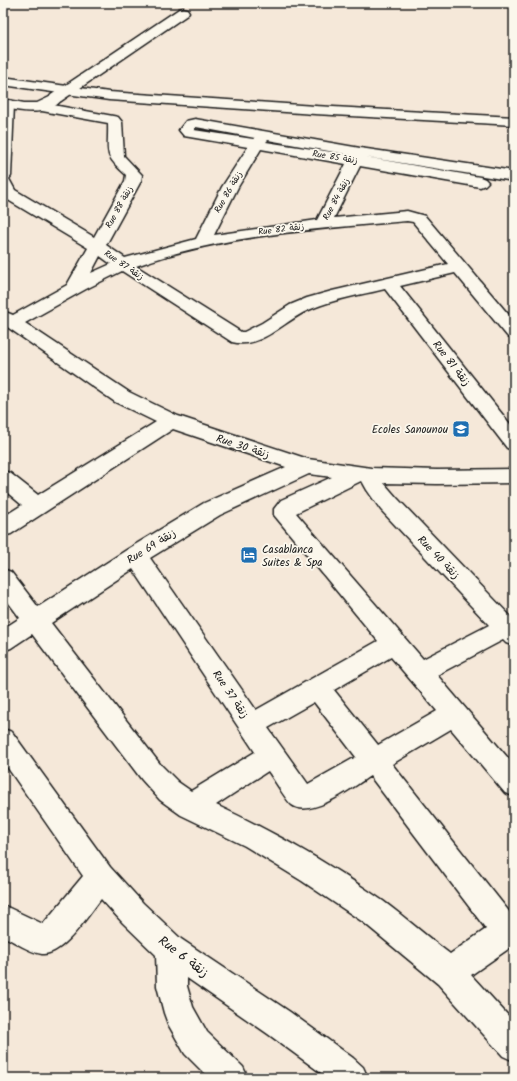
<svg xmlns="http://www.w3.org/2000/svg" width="517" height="1081" viewBox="0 0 517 1081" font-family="Kalam,'Playpen Sans Arabic',sans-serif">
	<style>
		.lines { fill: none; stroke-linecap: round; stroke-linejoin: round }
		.street-casing { stroke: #1c1c1c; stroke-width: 3 }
		.secondary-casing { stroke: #1c1c1c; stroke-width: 3 }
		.street { fill: #fbf7ec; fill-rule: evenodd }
		.secondary { fill: #fbf7ec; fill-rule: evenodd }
		.labels { text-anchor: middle; stroke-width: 3.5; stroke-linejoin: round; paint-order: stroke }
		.far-street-label { font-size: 9px; fill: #1c1c1c; stroke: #fbf7ec }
		.street-label { font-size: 11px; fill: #1c1c1c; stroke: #fbf7ec }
		.poi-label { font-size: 11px; fill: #1c1c1c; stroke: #fbf7ec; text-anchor: end }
		.near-street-label { font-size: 13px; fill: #1c1c1c; stroke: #fbf7ec }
	</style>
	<rect width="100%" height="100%" fill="#f5e8d9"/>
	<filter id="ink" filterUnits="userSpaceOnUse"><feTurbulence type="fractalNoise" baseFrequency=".025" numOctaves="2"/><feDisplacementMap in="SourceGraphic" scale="8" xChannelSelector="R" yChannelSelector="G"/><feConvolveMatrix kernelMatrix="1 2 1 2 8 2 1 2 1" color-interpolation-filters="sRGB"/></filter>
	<g filter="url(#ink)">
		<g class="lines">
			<g class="street-casing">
				<g id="street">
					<path d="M183,8L187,9L189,12L187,15L61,101L56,102L51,101L49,98L51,95L179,9Z"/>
					<path d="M7,100L12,101L14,104L11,176L9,179L15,190L94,237L125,181L126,175C102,153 109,154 108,123L42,111L37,110L35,107L37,104L42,103L113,116L118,117L122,122L124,156L142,175L141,181L106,245L125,258L196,239L222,187L248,147L184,136L179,130L186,121L195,119L360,148L514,171V181L365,157L480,177L485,179L488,182L485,185L480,187L360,166L334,218L407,211L425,216L514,321V339L508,337L455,273L400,286L514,429V450L507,448L385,289C360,295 335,299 311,309C285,319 262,350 232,342L122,271L86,289L25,323L129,392L178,416L308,459L371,468L437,470L514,469V483L437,484L384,483L397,498L514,620V646L506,643L503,640L437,675L514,765V796L505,793L451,729L392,764L511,914L514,912V945L471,975L514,1022V1061L503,1056L438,984L363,922L302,881L245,846L181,815L160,800L142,780L32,634L11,648L3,651V629L20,618L3,595V569L11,572L38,607L128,549L204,503L286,467L173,429L11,534L3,536V517L22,505L3,489V471L10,473L38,495L156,422L115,402L3,324V311L13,315L67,285L88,248L3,197V101ZM196,127L255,138L253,139L194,130ZM268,140L351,155L266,142ZM261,149L346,164L317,220L214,235L238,187ZM407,221L413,222L448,264L332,291L307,298L290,305L262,323L244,332H241L136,266C222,235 316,229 407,221ZM100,256L111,264L91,273ZM309,474L332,477L281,500L274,509V515L378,641L256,710L150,558L220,515ZM361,481H362L367,490L381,510L489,625L423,659L296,513ZM133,569L255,752L191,791L178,782L160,764L51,623ZM391,657L437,711L378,745L334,690ZM314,702L356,757L308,784L268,728ZM268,771C274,779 286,800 292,805C311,819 353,787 370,776L486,929L450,954C427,937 406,918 383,901C330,864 274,832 216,805Z"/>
					<path d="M3,729L12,732L110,867L143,903L181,939L290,1012L353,1058L363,1067L368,1078H328L268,1034L187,978V986L193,1007L207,1032L243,1067L248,1078H209L185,1054L168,1024L164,1013L157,986L156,955L123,923L101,899C89,914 63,956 42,954C29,952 15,942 3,936V905L43,924L83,876L3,761Z"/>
				</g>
			</g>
			<g class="secondary-casing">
				<g id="secondary">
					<path d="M3,77L109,92L315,106L514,117V125L315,114L109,100L3,85Z"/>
					<path d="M56,94L61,95L63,98C50,117 22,112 3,107V99L24,103H37Z"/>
				</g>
			</g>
			<use href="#street" class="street"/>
			<use href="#secondary" class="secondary"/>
		</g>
	</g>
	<defs>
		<g id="school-square" transform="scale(0.9)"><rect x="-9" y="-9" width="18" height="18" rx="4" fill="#1f6fb2" stroke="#fbf7ec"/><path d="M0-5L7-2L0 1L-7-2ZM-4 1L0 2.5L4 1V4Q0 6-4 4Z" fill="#fff"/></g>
		<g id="hotel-square" transform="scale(0.9)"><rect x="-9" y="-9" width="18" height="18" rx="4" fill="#1f6fb2" stroke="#fbf7ec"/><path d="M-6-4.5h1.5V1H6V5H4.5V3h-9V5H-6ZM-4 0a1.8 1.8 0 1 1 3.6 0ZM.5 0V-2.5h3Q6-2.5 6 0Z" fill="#fff"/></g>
	</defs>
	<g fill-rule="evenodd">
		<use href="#school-square" x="461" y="429"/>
		<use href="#hotel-square" x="249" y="555"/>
	</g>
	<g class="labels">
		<g class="far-street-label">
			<text transform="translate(335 157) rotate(9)" y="3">Rue 85 زنقة</text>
			<text transform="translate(228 192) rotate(-60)" y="3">Rue 86 زنقة</text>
			<text transform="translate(336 199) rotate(-62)" y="3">Rue 84 زنقة</text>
			<text transform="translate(119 207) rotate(-61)" y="3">Rue 88 زنقة</text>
			<text transform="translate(281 229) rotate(-7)" y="3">Rue 82 زنقة</text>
			<text transform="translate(124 265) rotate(34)" y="3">Rue 87 زنقة</text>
		</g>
		<g class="street-label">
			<text transform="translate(452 363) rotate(52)" y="4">Rue 81 زنقة</text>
			<text transform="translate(243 446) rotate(18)" y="4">Rue 30 زنقة</text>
			<text transform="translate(151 546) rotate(-32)" y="4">Rue 69 زنقة</text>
			<text transform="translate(439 557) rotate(46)" y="4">Rue 40 زنقة</text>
			<text transform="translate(231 694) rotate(56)" y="4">Rue 37 زنقة</text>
		</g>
		<g class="poi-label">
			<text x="448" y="433">Ecoles Sanounou</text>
			<text x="262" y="553" text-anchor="start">Casablanca<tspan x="262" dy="13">Suites &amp; Spa</tspan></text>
		</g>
		<g class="near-street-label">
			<text transform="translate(184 956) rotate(37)" y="5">Rue 6 زنقة</text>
		</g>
	</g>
	<rect width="517" height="1081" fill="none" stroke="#fbf7ec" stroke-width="16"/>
	<rect x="8" y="8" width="501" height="1065" fill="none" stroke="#1c1c1c" stroke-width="1.5" filter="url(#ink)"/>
</svg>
